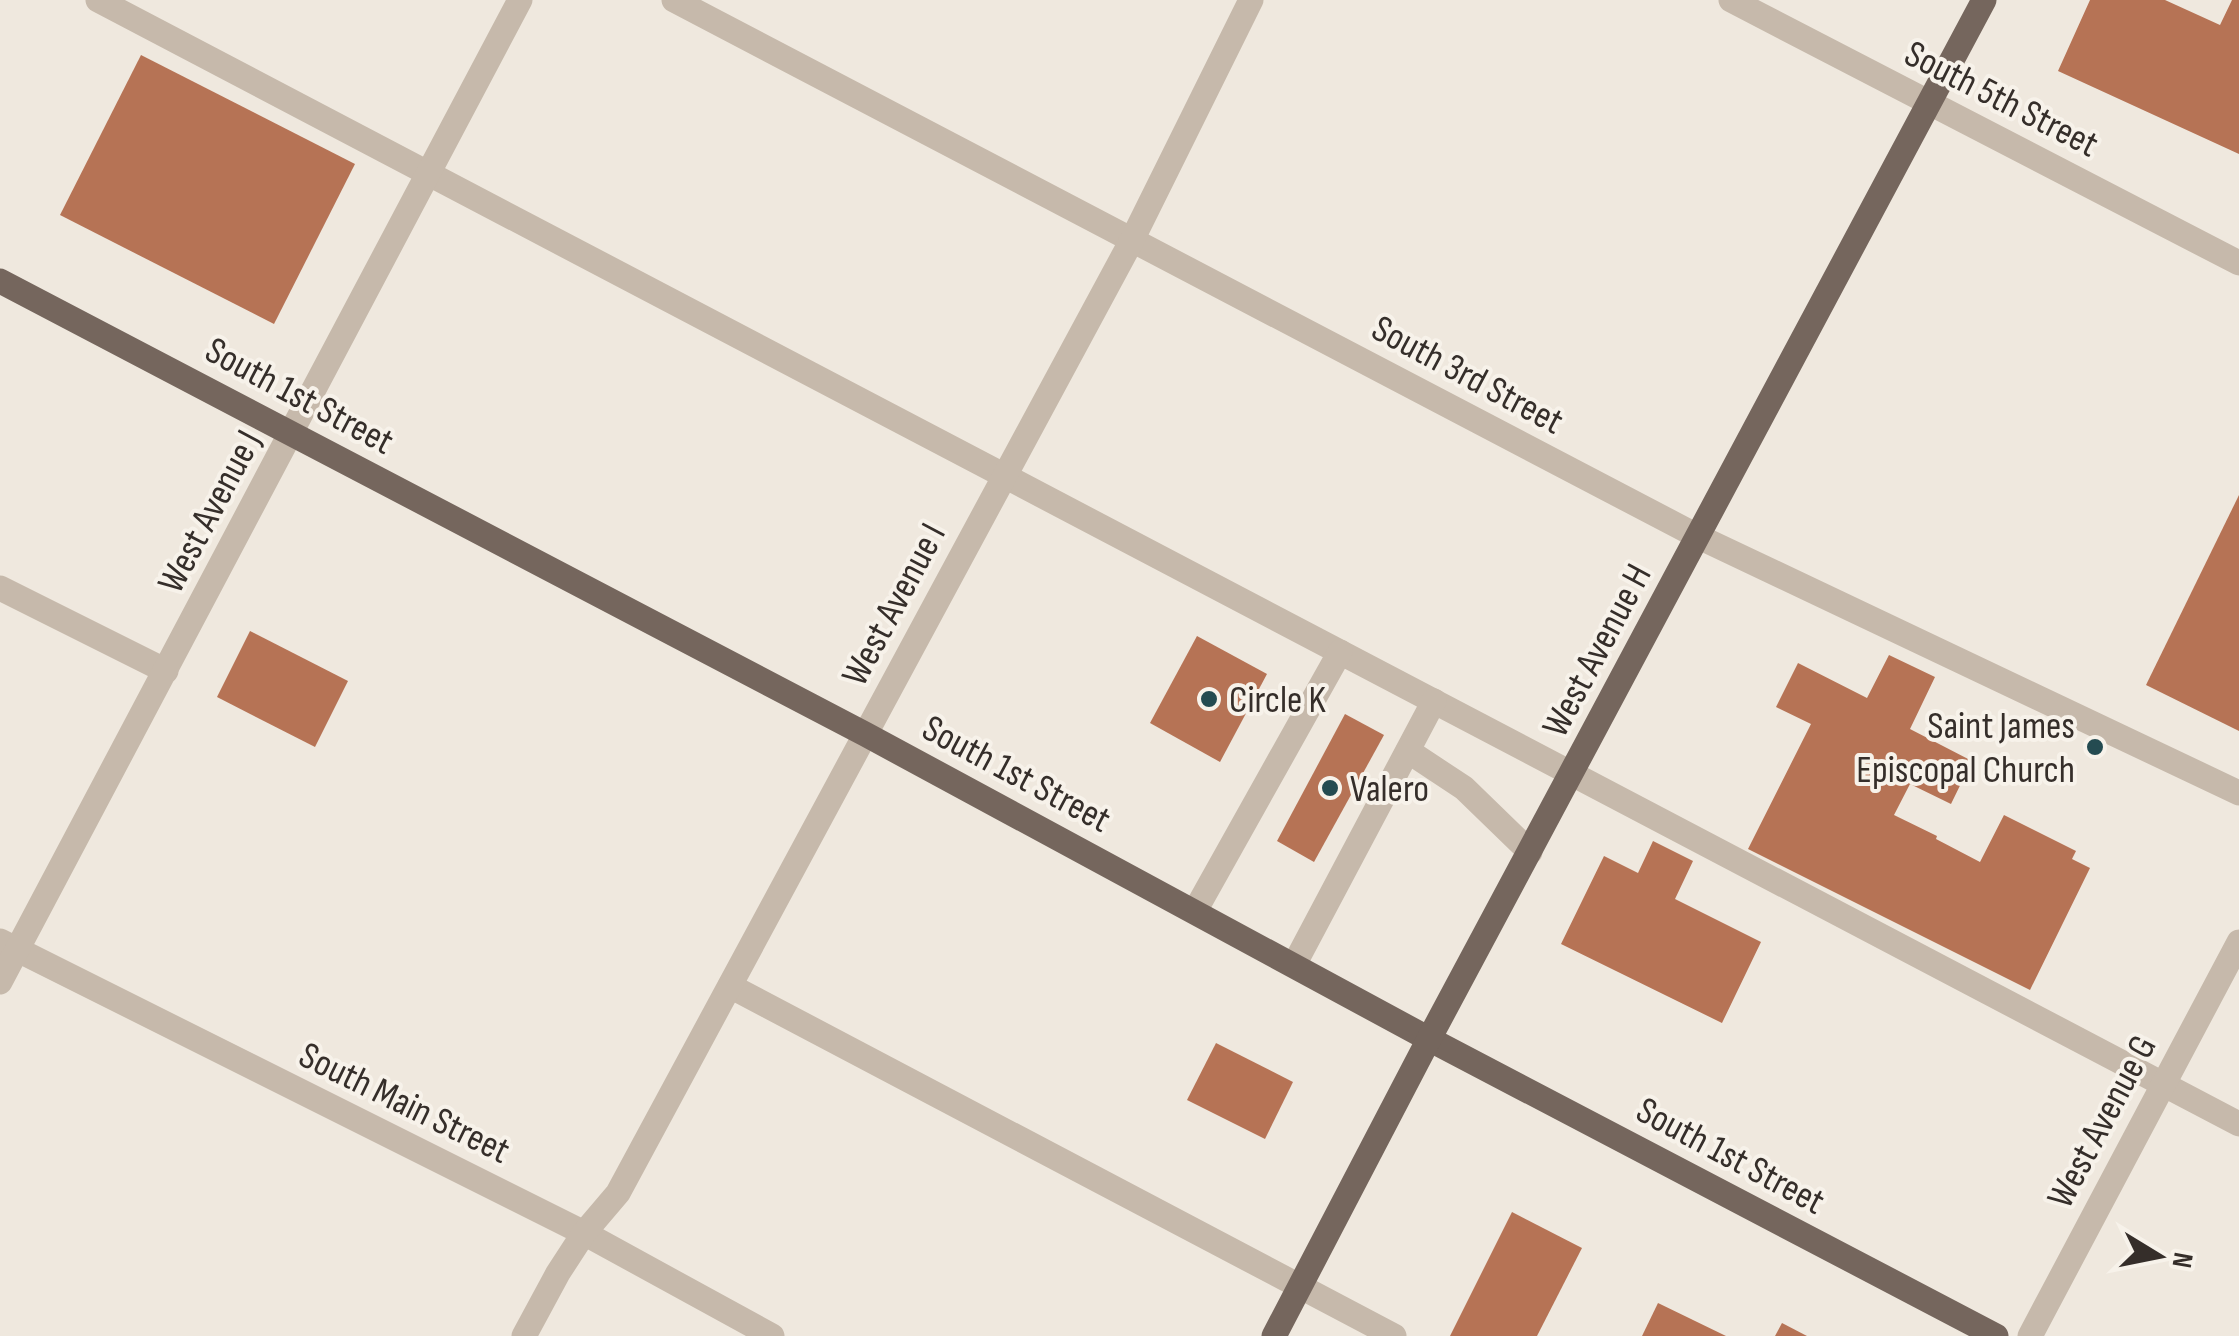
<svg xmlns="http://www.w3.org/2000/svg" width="2239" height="1336" viewBox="0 0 2239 1336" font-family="'Sofia Sans Condensed',sans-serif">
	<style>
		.building { fill: #b67355 }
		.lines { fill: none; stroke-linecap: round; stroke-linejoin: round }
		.minor { stroke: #c6b9ab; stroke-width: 25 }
		.major { stroke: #75665d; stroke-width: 25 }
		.poi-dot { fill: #244b51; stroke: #f7f2ea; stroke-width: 4 }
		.labels { text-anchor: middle; stroke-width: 8; stroke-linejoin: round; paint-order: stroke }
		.street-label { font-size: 38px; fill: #352e2a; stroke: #f7f2ea }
		.poi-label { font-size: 38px; fill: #352e2a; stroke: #f7f2ea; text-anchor: start }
	</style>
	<rect width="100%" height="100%" fill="#efe8de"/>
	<g class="building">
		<path d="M2090,0H2165L2220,25L2232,0H2239V154L2058,71Z"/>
		<path d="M141,55L355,164L274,324L60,215Z"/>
		<path d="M2239,495V731L2146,685Z"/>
		<path d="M250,631L348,681L315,747L217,697Z"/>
		<path d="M1197,636L1267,674L1220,762L1150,723Z"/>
		<path d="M1889,655L1935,677L1910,729L1972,761L1951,804L1910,784L1894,815L1937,836L1936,839L1980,862L2004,815L2076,851L2072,859L2090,868L2030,990L1748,849L1811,724L1776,707L1798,663L1867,698Z"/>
		<path d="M1345,714L1384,735L1314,862L1277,841Z"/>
		<path d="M1653,841L1693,861L1675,899L1761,942L1722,1023L1561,944L1604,856L1638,873Z"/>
		<path d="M1216,1043L1293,1082L1265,1139L1187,1100Z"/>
		<path d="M1512,1212L1582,1248L1537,1336H1450Z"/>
		<path d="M1658,1303L1726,1336H1642Z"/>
		<path d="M1782,1323L1807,1336H1775Z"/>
	</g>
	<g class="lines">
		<g class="minor">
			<path d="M98,0L2239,1124"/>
			<path d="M674,0L1699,537L2239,793"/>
			<path d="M1731,0L2239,263"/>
			<path d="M0,588L166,671"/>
			<path d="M1408,751L1464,788L1530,852"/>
			<path d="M1195,911L1340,652"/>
			<path d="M0,941L584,1233L772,1336"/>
			<path d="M1294,965L1434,701"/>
			<path d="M0,982L520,0"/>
			<path d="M730,986L1394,1336"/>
			<path d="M524,1336L558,1273L584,1233L618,1193L1132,240L1251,0"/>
			<path d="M2030,1336L2239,942"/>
		</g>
		<g class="major">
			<path d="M0,281L865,734L1429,1039L1996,1336"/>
			<path d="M1274,1336L1429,1039L1984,0"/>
		</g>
	</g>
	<g class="poi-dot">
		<circle cx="1209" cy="699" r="10"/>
		<circle cx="2095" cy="747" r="10"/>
		<circle cx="1330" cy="788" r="10"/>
	</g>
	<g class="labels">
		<g class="street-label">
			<text transform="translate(2002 98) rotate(27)" y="13">South 5th Street</text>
			<text transform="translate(1468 374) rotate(28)" y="13">South 3rd Street</text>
			<text transform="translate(300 395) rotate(28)" y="13">South 1st Street</text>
			<text transform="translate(209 511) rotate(-62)" y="13">West Avenue J</text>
			<text transform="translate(893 604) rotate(-62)" y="13">West Avenue I</text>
			<text transform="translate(1596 650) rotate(-62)" y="13">West Avenue H</text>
			<text transform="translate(1017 773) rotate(28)" y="13">South 1st Street</text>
			<text transform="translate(405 1102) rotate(26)" y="13">South Main Street</text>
			<text transform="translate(2101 1121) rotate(-62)" y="13">West Avenue G</text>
			<text transform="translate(1731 1155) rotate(28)" y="13">South 1st Street</text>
		</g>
		<g class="poi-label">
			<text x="1229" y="712">Circle K</text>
			<text x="2075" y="738" text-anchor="end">Saint James<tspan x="2075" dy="44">Episcopal Church</tspan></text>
			<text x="1350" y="801">Valero</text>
		</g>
	</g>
	<g transform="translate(2159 1256) rotate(100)" stroke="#f7f2ea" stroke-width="8" paint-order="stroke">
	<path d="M0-8L18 38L0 25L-18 38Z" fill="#352e2a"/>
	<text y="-15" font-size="28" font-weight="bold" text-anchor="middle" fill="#352e2a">N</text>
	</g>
</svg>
